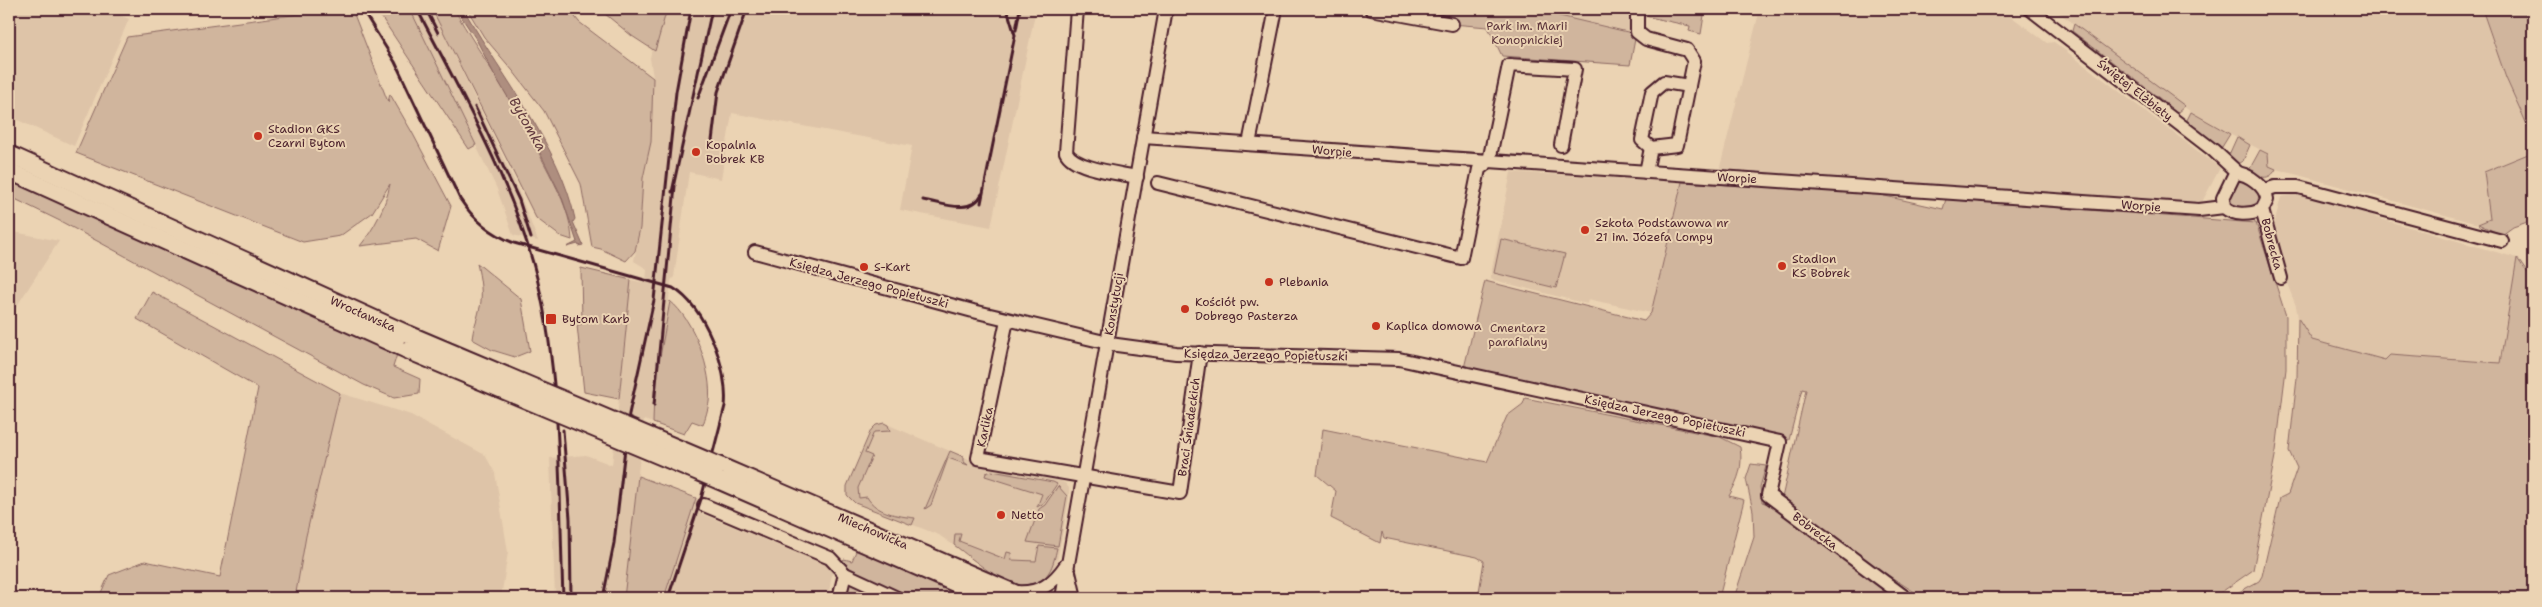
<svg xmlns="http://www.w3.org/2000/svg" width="2542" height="607" viewBox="0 0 2542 607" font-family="'Shantell Sans',sans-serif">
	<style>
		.built { fill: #dec4a8 }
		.green { fill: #d0b59d; stroke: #8d6a64 }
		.water { fill: #ae8e7f; stroke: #86625d }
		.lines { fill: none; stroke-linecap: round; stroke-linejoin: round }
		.minor-casing { stroke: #4a1f2b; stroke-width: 16 }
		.major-casing { stroke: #4a1f2b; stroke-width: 20 }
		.minor { stroke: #ebd3b3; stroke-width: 12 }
		.major { stroke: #ebd3b3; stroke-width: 16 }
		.rail { stroke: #4a1f2b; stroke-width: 3 }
		.major-bridge-casing { stroke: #4a1f2b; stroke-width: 20; stroke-linecap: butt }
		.major-bridge { stroke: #ebd3b3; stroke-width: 16 }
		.poi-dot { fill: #c8321e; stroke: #ebd3b3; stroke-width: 2 }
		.labels { text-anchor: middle; stroke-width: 4; stroke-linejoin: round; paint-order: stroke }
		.park-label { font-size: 12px; fill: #5e363c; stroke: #ebd3b3 }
		.street-label { font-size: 12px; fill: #4a1f2b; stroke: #ebd3b3 }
		.poi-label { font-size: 12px; fill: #4a1f2b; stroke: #ebd3b3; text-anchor: start }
		.water-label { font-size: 14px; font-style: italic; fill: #633b40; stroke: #ebd3b3 }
	</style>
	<rect width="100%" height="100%" fill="#ebd3b3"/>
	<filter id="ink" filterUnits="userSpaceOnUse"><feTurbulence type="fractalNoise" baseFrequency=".02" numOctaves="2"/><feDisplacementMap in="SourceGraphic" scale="10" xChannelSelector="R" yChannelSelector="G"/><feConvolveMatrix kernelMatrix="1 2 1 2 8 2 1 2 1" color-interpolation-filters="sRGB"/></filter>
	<g filter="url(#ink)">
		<g class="built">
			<path d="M9,9H105L129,19L74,146L9,116Z"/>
			<path d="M410,9H432L515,182L538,241L513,235L497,189Z"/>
			<path d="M660,9H1036L991,227L900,210L912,146L732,113L721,179L689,172L674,277L671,280L666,327L654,391L653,423L644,420L624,598H555L550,458L586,455L612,465L628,313V292L631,280L646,283L647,269L634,261L640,228L643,178L647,163L652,103L653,78L650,58Z"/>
			<path d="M1530,9H1642L1636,34Z"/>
			<path d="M1760,9H2001L2047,43L2054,42L2220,168L2202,202L2010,192L1719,171Z"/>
			<path d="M2054,9H2482L2506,78L2533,138V152L2484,172L2490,220L2478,224L2276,169L2269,166L2268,154L2191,112Z"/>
			<path d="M1511,172L1682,182L1651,313L1588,299L1587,304L1490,279Z"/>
			<path d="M2296,194L2365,211L2377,218L2517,258L2500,363L2390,355L2385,361L2312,340L2298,318L2296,306L2284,276L2274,224L2281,197Z"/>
			<path d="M9,231L59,241L9,318Z"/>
			<path d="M340,393L411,415L485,455L495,473L508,552L501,598H295L306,536Z"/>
			<path d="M884,423L990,468L1058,480L1065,483L1069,488V499L1057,562L1049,577L1032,587L987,569L939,535L849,500L846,493L847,486L871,430L876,425Z"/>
			<path d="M696,498L705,502L702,514L833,568L828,598H664Z"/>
		</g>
		<g class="green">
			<path d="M337,9H352L388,102L390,94L413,134L451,206L438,251L416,239L360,246C374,229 386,206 390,184L372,213L340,236L303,242L76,153L127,37Z"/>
			<path d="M376,9H410L476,145L469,149Z"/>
			<path d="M432,9H454C481,56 515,102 538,151C552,180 570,207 572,240L560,236L536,218Z"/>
			<path d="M467,9H569L579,22L653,78L651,142L643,178L640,228L635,251L626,261L601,249L592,247L581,184L544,111L513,71L484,37Z"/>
			<path d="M599,9H667L655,51L632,36Z"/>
			<path d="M1397,9H1530L1636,34L1642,9H1669L1673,12L1683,13L1685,9H1705L1701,34L1689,31L1690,26L1645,16L1636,34L1630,65L1502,56L1488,27L1452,24Z"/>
			<path d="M2482,9H2533V138L2506,78Z"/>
			<path d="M2074,24L2185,106L2177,113H2173L2165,107L2167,104L2072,31Z"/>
			<path d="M2191,112L2230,134L2222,147L2218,148L2188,126L2187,120Z"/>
			<path d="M2237,137L2250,145L2243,161L2239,164L2228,157Z"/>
			<path d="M2260,150L2268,154L2269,166L2276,169C2269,182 2260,177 2248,172Z"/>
			<path d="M2533,152V220L2513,227L2502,235L2478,224L2490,219L2484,172Z"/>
			<path d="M9,177L398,351L393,367L420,379L419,394L394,398L364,385L62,222L9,196Z"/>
			<path d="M2241,178L2259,193L2258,201C2250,210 2237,211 2229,202L2235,182Z"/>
			<path d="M1682,182L1876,194L1943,209L1946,199L2256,223L2286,316V369L2276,451L2253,570L2213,598H1924L1861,558L1782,498L1806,390L1802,389L1789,440L1464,368L1485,281L1644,321L1651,313Z"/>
			<path d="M1501,239L1565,254L1556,288L1494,273Z"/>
			<path d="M2517,258L2533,281V598H2228L2259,581L2262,576L2280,498L2288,494L2297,468L2289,451L2297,378L2298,318L2312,340L2385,360L2390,355L2500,363Z"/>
			<path d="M477,263L521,299L530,351L515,357L492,350L472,339C473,328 477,321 479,311C484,296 480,278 477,263Z"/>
			<path d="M581,268L631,280L619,399L584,392L577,325L582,324Z"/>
			<path d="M152,292L340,393L306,536L295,598H93L100,595L109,575L145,561L220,577L258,388L137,319Z"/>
			<path d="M670,301C694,320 713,372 709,402C708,410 705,418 703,425L692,421L684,434L653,423L654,391Z"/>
			<path d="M1525,398L1720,437L1740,447C1743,467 1739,478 1729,496L1744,500L1719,598L1694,595L1696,598H1478L1484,561L1477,557L1384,538L1382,532L1380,543L1331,518L1336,491L1317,475L1323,429L1487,462L1507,416L1523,404Z"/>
			<path d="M884,423L888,425L890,431L874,432L865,453L872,456L858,488L859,498L867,497C876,513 898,516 915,518L912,525L855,503L847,495V486L871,430L876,425Z"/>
			<path d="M950,451L964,457V462L968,465L948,458L931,505L925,509Z"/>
			<path d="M1751,464L1766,466L1760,487L1762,502L1776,507L1903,598H1734L1754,537L1753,511L1746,479Z"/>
			<path d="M992,471L1053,482L1057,484L1044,503L1037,507L1042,494L985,476L986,473Z"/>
			<path d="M638,476L696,498L664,598H624Z"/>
			<path d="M1058,486L1067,496L1058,546L1027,542L1039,509L1045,505Z"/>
			<path d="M955,534H961L959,541L1005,559L1007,552L1011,553L1012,560L1036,561L1039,546L1057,548C1053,566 1049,582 1029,584V587C1000,585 976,561 954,545Z"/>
			<path d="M858,546L972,598H902L854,577L841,563L844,559L852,561Z"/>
			<path d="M851,584L885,598H845L846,587Z"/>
		</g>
		<path class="water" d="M456,9H463L467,15C502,76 561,149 575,219L573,222L583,245L579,246L578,244L567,247L577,242L561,195L535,143L494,74L476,39Z"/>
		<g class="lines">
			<g class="minor-casing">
				<g id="minor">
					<path d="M1077,9L1066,152C1074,169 1119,173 1137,177"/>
					<path d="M1371,9L1452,24"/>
					<path d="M1637,9V32L1646,39L1687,50L1694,61L1677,145L1651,148L1646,172"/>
					<path d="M2030,9L2213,150L2238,173"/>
					<path d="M1143,137L2199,210L2224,207"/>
					<path d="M1249,144L1276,9"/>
					<path d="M1651,148L1642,140L1652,92L1664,82L1689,86"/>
					<path d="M2235,173C2248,173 2267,187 2267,200L2262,210C2250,215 2234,216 2224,207L2223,198Z"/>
					<path d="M1158,183L1461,258L1479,169L1489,161L1509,65L1575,69L1561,145"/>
					<path d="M2265,190L2275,187H2298L2502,241"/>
					<path d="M2262,210L2281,278"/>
					<path d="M755,252L973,311L1117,345L1176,353L1399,359L1780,442L1768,495L1906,598"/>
					<path d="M1007,320L978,458L1180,493L1200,353"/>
					<path d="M704,505L830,558L845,574L897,598"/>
					<path d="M1069,572L1075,598"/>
					<path d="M1015,592C1040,594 1053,584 1066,565"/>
					<path d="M839,598L845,574"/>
					<path d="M1062,598L1166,9"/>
				</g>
			</g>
			<g class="major-casing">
				<g id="major">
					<path d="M9,154L408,334"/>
					<path d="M9,171L407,350"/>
					<path d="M720,466L1026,598"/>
					<path d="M720,481L989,598"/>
				</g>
			</g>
			<use href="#minor" class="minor"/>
			<use href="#major" class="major"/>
			<g class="rail">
				<path d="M362,9L395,62L460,199C473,219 491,234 514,243L673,288C705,307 729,369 725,406L701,499L668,598"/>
				<path d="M417,9C460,91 515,188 537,278C562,382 559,492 563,598"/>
				<path d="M426,9L438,33"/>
				<path d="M978,13L979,9"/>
				<path d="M1016,30L1020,9"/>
				<path d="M698,98L731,9"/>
				<path d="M475,107L519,200L531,238"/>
				<path d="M712,141L718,92L747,9"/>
				<path d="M672,192L712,9"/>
				<path d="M923,200C942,203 971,216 982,194"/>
				<path d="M981,203L1015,35L1007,9"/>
				<path d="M654,405L675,186"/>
				<path d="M563,430L570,519L571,598"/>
				<path d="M603,598L614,543L629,414L654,300L676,92L691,9"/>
			</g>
			<g class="major-bridge-casing">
				<g id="major-bridge">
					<path d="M408,334L720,466"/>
					<path d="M407,350L720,481"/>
				</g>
			</g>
			<use href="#major-bridge" class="major-bridge"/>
		</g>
	</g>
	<g class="poi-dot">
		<circle cx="258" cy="136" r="5"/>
		<circle cx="696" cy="152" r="5"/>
		<circle cx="1585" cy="230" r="5"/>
		<circle cx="1782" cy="266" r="5"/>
		<circle cx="864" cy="267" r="5"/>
		<circle cx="1269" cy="282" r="5"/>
		<circle cx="1185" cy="309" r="5"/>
		<rect x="545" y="313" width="12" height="12" rx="2.5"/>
		<circle cx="1376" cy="326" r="5"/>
		<circle cx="1001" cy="515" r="5"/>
	</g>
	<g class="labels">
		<g class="park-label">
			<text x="1527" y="30">Park im. Marii<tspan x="1527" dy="14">Konopnickiej</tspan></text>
			<text x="1518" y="332">Cmentarz<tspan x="1518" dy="14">parafialny</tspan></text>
		</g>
		<g class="street-label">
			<text transform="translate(2135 90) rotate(38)" y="4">Świętej Elżbiety</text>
			<text transform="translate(1332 151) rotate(5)" y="4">Worpie</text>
			<text transform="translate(1737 178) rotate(3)" y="4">Worpie</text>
			<text transform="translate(2141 206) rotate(4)" y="4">Worpie</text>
			<text transform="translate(2272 244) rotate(75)" y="4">Bobrecka</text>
			<text transform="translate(869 283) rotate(15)" y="4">Księdza Jerzego Popiełuszki</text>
			<text transform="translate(1114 304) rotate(-80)" y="4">Konstytucji</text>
			<text transform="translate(363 314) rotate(24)" y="4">Wrocławska</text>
			<text transform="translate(1266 355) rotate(1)" y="4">Księdza Jerzego Popiełuszki</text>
			<text transform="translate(1665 416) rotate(12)" y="4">Księdza Jerzego Popiełuszki</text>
			<text transform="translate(985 427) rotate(-78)" y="4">Karlika</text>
			<text transform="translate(1189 427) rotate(-82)" y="4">Braci Śniadeckich</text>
			<text transform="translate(873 531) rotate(23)" y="4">Miechowicka</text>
			<text transform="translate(1815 531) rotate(37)" y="4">Bobrecka</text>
		</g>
		<g class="poi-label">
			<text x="268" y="133">Stadion GKS<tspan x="268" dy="14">Czarni Bytom</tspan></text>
			<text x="706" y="149">Kopalnia<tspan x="706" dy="14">Bobrek KB</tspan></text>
			<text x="1595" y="227">Szkoła Podstawowa nr<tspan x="1595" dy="14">21 im. Józefa Lompy</tspan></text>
			<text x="1792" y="263">Stadion<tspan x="1792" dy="14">KS Bobrek</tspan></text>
			<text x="874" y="271">S-Kart</text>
			<text x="1279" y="286">Plebania</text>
			<text x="1195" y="306">Kościół pw.<tspan x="1195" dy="14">Dobrego Pasterza</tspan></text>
			<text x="562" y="323">Bytom Karb</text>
			<text x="1386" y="330">Kaplica domowa</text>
			<text x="1011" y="519">Netto</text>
		</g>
		<g class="water-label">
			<text transform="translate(528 124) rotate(60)" y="5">Bytomka</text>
		</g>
	</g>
	<rect width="2542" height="607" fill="none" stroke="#ebd3b3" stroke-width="30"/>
	<rect x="15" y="15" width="2512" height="577" fill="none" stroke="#4a1f2b" stroke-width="2" filter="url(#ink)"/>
</svg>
